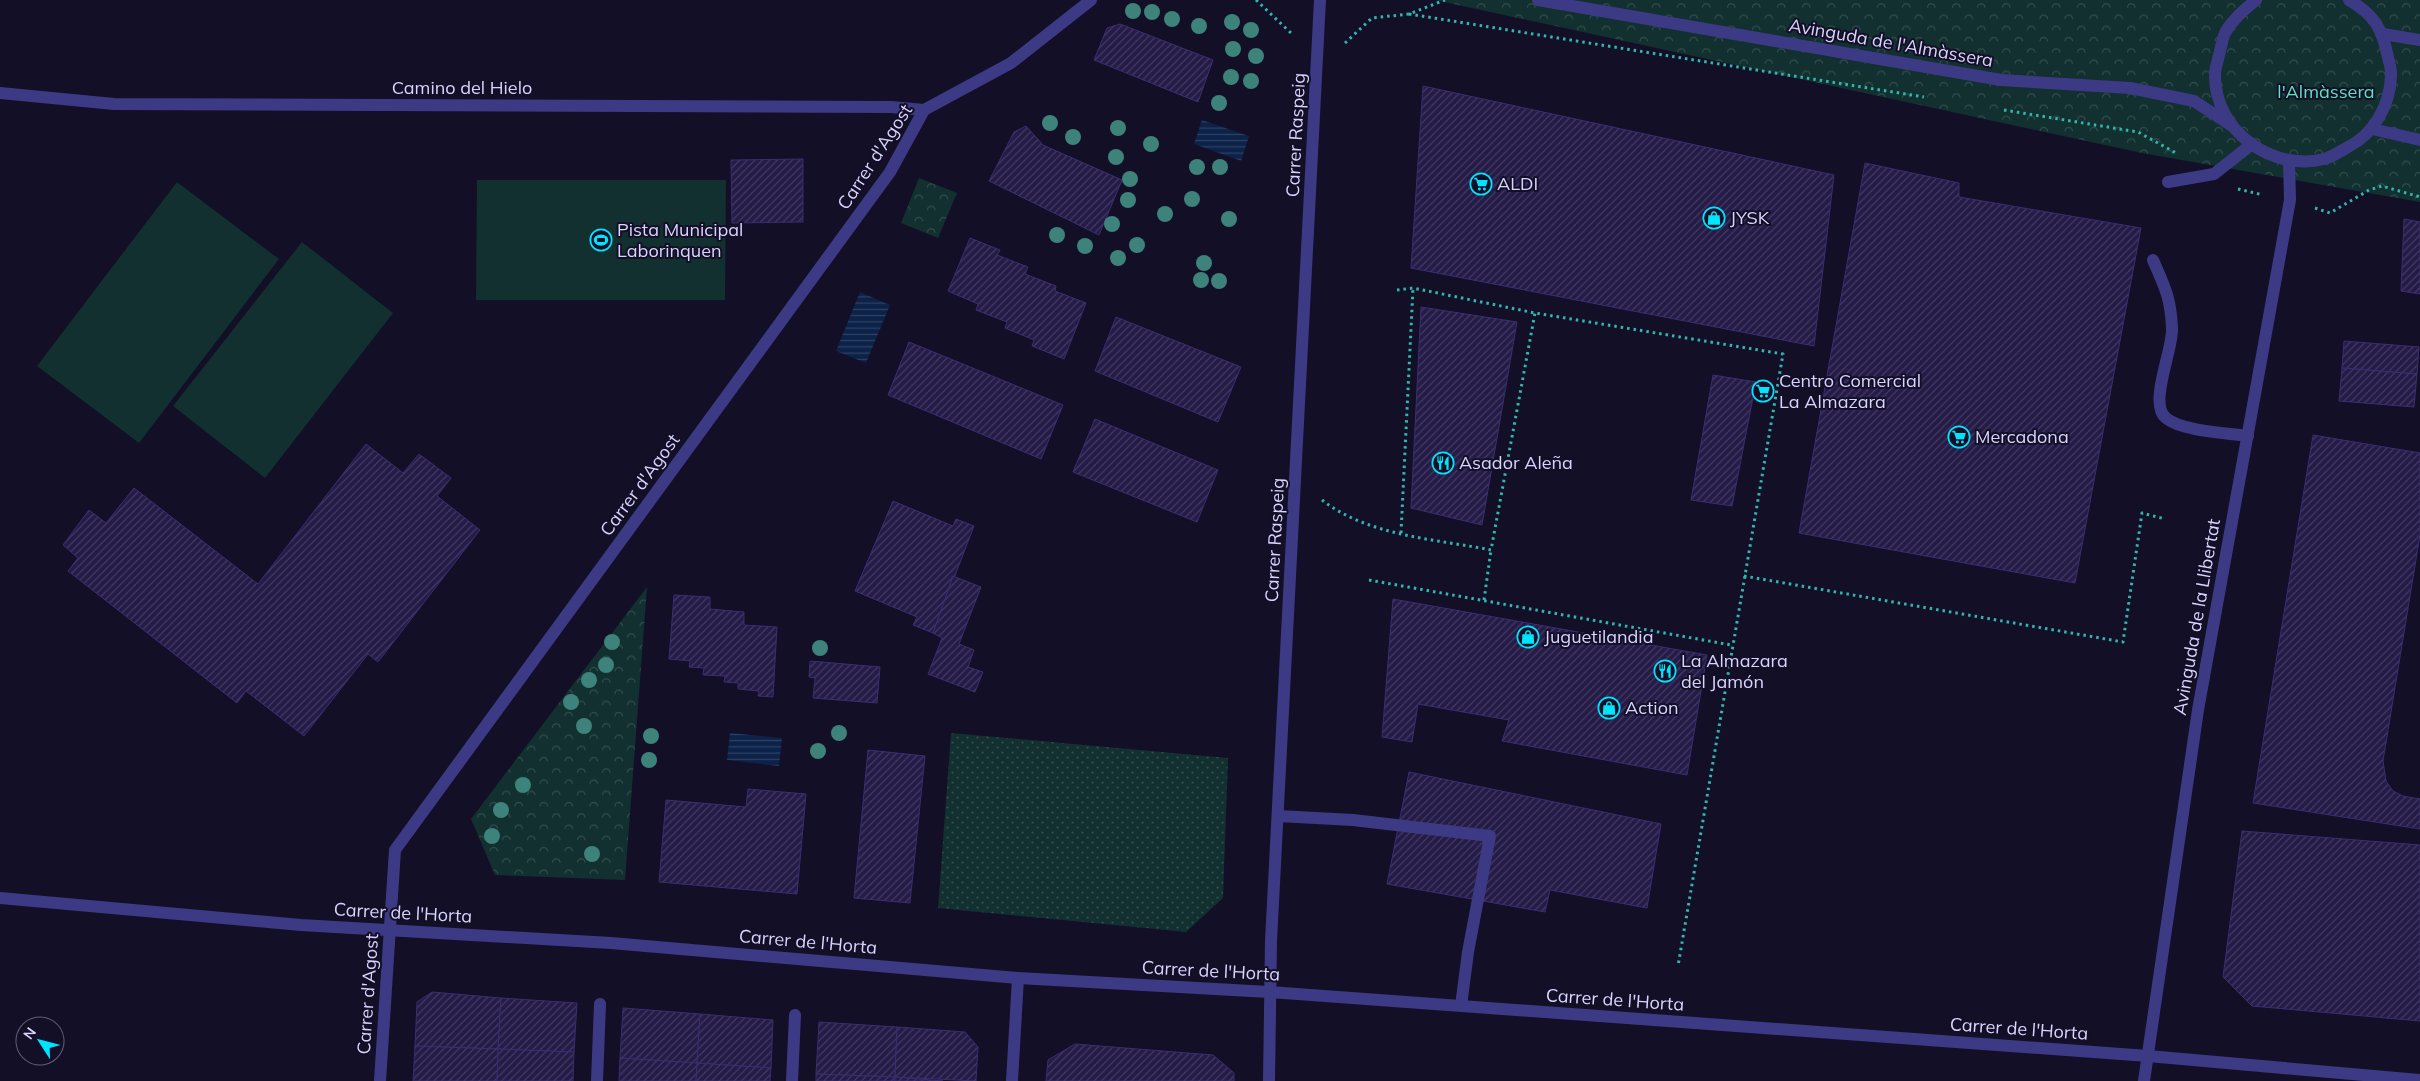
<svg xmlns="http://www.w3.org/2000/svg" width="2420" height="1081" viewBox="0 0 2420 1081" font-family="Mulish,sans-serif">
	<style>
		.grass { fill: url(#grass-dots) }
		.forest { fill: url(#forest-crowns) }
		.garden { fill: #12302f }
		.water { fill: url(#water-rules) }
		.building { fill: url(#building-hatch); stroke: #3b2d73 }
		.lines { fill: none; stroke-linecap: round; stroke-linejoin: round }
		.path { stroke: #2fb8b0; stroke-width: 3; stroke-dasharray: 2.5 4; stroke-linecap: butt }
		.service { stroke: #3d3a85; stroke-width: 12 }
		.minor { stroke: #3d3a85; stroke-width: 12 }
		.tertiary { stroke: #3d3a85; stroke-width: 12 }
		.tree { fill: #3d827b }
		.labels { text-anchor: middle; stroke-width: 4; stroke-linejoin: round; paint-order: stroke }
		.street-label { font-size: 18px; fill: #d9d4ff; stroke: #130f26 }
		.park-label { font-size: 18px; fill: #5fe0c0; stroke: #130f26 }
		.poi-label { font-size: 18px; fill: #d9d4ff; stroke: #130f26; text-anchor: start }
	</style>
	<defs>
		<pattern id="grass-dots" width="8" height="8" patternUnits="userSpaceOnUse" patternTransform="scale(1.25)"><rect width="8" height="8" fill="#12302f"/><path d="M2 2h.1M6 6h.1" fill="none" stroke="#344d4e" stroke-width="1.8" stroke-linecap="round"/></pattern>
		<pattern id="forest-crowns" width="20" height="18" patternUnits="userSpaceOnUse" patternTransform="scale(1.25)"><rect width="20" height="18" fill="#12302f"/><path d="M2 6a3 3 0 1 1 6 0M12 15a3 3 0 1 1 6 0" fill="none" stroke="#344d4e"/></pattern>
		<pattern id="water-rules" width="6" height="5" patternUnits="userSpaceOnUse" patternTransform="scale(1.25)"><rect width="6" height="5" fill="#0c2248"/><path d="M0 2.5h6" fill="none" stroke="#2f4163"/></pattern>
		<pattern id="building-hatch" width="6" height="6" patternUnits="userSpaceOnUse" patternTransform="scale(1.25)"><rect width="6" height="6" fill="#241b47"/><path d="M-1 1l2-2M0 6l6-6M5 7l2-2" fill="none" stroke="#433b63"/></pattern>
	</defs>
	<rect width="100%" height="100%" fill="#130f26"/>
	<path class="grass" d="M951,733L1228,758L1223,898L1186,932L938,908Z"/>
	<g class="forest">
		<path d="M1435,0H2420V202L2142,153Z"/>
		<path d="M919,178L957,193L938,238L901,223Z"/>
		<path d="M647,587L625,880L495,875L471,819Z"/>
	</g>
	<g class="garden">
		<path d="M477,180H726L725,300H476Z"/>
		<path d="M177,182L279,259L139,443L37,366Z"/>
		<path d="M302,242L393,313L265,478L173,406Z"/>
	</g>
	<g class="water">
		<path d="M1202,120L1249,136L1241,161L1194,144Z"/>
		<path d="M860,292L890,305L866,363L836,351Z"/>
		<path d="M730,733L782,738L779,766L727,760Z"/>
	</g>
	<g class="building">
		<path d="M1120,24L1213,60L1198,102L1094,60L1107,28Z"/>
		<path d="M1423,86L1834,175L1814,346L1411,268Z"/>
		<path d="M1026,126L1043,145L1122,180L1099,235L989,181L1014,132Z"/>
		<path d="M803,159V222L732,223L731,160Z"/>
		<path d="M1865,163L1959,183V197L2141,228L2075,583L1799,533Z"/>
		<path d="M2404,219L2420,222V294L2401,291Z"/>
		<path d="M970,238L1000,250L997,255L1028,267L1025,274L1056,286L1055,291L1086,303L1064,359L1032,346L1034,340L1005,328L1007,322L976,310L978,304L948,291Z"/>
		<path d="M1421,307L1517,322L1482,525L1411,508Z"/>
		<path d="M1116,317L1241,367L1218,422L1095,371Z"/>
		<path d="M2344,341L2419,347L2417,374L2342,368Z"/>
		<path d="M909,342L1063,405L1041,459L888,395Z"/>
		<path d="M2342,368L2417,374L2414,407L2339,401Z"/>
		<path d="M1713,375L1756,382L1732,506L1691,500Z"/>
		<path d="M1095,419L1218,470L1197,522L1073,472Z"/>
		<path d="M2313,435L2420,453V535L2383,761L2386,781L2393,791L2403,796L2420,799V829L2253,803Z"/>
		<path d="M366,444L403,473L419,454L451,478L437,496L480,530L378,662L368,654L304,736L246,691L237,703L68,571L78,558L63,545L89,510L106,523L134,488L258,584Z"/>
		<path d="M893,501L953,526L956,519L974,526L933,633L913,625L917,617L855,591Z"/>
		<path d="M953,576L981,587L959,644L974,650L968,667L983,672L975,692L928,674L942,638L933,633Z"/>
		<path d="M674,595L710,597V609L744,612V625L777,627L773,697L758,696L759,691L738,689V683L724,682L725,676L703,675L704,668L689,667L690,661L669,659Z"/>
		<path d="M1393,599L1707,655L1687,775L1502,741L1509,720L1418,704L1412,742L1382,737Z"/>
		<path d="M810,661L880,667L877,703L813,698L815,678L809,677Z"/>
		<path d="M868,750L925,756L910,903L854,898Z"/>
		<path d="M1409,772L1661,824L1647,908L1550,890L1545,912L1387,884Z"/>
		<path d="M748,789L806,794L797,894L659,882L666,800L746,807Z"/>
		<path d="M2242,831L2420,845V1021L2252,1006L2223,977Z"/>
		<path d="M432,992L501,998L498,1049L415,1046L417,1002Z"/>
		<path d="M501,998L577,1003L574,1052L498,1049Z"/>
		<path d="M623,1008L700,1014L697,1063L620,1058Z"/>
		<path d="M700,1014L773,1020L771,1068L697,1063Z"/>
		<path d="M819,1022L897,1027L895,1077L816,1074Z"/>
		<path d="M897,1027L965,1032L978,1047L976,1081L895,1077Z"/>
		<path d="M1075,1044L1213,1055L1234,1073V1081H1046L1048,1060Z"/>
		<path d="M415,1046L498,1049L497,1081H413Z"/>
		<path d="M498,1049L574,1052L573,1081H497Z"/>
		<path d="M620,1058L697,1063L696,1081H619Z"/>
		<path d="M697,1063L771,1068L770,1081H696Z"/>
		<path d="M816,1074L895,1077V1081H816Z"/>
		<path d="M895,1077L943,1081H895Z"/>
	</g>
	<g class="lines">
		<g class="path">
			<path d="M1256,0L1292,34"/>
			<path d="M1409,14L1924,97"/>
			<path d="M1345,43L1372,18L1409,14L1445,0"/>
			<path d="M2004,110L2138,132L2176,153"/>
			<path d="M2238,189L2263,195"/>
			<path d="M2315,208L2330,213L2369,190L2382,186L2420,197"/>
			<path d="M1397,290L1413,288L1535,313L1783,354L1678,966"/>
			<path d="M1322,500C1368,536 1435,539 1491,550L1535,313"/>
			<path d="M1401,533L1413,288"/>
			<path d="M1744,576L2123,642L2142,513L2165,519"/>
			<path d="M1369,580L1731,645"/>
			<path d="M1484,600L1491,550"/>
		</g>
		<g class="service">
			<path d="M2168,182L2214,174L2252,144"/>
			<path d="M2153,260C2165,287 2171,299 2172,329C2173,350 2148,404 2166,418C2181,431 2227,433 2248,436"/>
			<path d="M1278,816L1353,820L1490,836L1468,952L1461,1006"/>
		</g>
		<g class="minor">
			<path d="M1538,0L2001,80L2130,88L2194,101L2232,126"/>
			<path d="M2256,0C2244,10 2233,19 2225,33C2222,40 2221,48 2219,55C2218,61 2215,68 2215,74C2214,130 2271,172 2324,159C2332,157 2341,151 2348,147C2374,134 2390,105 2391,76C2392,70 2389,63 2388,57C2382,29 2375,15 2349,0"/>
			<path d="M2383,34L2420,40"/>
			<path d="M0,93L114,104L891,107L924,110"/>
			<path d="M2372,129L2420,140"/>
			<path d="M380,1081L395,850L890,172L924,110L1011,63L1091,0"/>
			<path d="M597,1081L600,1004"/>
			<path d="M792,1081L795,1015"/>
			<path d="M1012,1081L1018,978"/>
			<path d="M1269,1081L1271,941L1320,0"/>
			<path d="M2144,1081L2198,710L2290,200L2289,161"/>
		</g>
		<path class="tertiary" d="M0,898L301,925L611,943L1018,978L1269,992L2148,1056L2420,1080"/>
	</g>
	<g class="tree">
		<circle cx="1133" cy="11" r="8"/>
		<circle cx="1152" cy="12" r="8"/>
		<circle cx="1172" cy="19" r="8"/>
		<circle cx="1232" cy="22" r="8"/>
		<circle cx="1199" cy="26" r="8"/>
		<circle cx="1251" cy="30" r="8"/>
		<circle cx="1233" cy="49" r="8"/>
		<circle cx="1256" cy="56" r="8"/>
		<circle cx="1231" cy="77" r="8"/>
		<circle cx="1251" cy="81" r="8"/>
		<circle cx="1219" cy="103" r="8"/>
		<circle cx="1050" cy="123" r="8"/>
		<circle cx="1118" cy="128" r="8"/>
		<circle cx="1073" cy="137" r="8"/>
		<circle cx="1151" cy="144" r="8"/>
		<circle cx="1116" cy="157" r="8"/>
		<circle cx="1197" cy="167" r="8"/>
		<circle cx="1220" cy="167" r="8"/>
		<circle cx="1130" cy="179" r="8"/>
		<circle cx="1192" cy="199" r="8"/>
		<circle cx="1128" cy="200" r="8"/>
		<circle cx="1165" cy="214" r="8"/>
		<circle cx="1229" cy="219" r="8"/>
		<circle cx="1112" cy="224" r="8"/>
		<circle cx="1057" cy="235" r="8"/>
		<circle cx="1137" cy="245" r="8"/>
		<circle cx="1085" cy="246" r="8"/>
		<circle cx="1118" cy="258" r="8"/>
		<circle cx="1204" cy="263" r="8"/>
		<circle cx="1201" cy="280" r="8"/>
		<circle cx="1219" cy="281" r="8"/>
		<circle cx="612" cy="642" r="8"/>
		<circle cx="820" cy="648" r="8"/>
		<circle cx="606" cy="665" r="8"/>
		<circle cx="589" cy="680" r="8"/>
		<circle cx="571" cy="702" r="8"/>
		<circle cx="584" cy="726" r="8"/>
		<circle cx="839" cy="733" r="8"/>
		<circle cx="651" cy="736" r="8"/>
		<circle cx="818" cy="751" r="8"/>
		<circle cx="649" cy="760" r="8"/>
		<circle cx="523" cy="785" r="8"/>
		<circle cx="501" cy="810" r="8"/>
		<circle cx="492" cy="836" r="8"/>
		<circle cx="592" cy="854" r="8"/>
	</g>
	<defs>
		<g id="supermarket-ring" transform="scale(1.125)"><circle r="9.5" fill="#130f26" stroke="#00e5ff" stroke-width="1.5"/><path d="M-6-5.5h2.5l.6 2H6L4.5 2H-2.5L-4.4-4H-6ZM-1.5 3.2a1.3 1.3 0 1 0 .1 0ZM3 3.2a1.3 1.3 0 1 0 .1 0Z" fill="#00e5ff"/></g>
		<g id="shop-ring" transform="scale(1.125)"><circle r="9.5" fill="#130f26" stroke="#00e5ff" stroke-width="1.5"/><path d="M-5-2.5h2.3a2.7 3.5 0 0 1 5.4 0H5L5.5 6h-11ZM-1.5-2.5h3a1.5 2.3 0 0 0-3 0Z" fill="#00e5ff"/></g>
		<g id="stadium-ring" transform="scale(1.125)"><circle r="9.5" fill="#130f26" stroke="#00e5ff" stroke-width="1.5"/><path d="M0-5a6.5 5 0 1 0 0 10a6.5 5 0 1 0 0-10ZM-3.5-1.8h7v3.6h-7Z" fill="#00e5ff"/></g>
		<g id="restaurant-ring" transform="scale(1.125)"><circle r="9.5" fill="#130f26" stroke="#00e5ff" stroke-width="1.5"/><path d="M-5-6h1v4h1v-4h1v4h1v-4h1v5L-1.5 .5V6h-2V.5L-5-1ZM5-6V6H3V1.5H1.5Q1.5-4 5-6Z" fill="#00e5ff"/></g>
	</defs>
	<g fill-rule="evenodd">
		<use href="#supermarket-ring" x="1481" y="184"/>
		<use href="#shop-ring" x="1714" y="218"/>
		<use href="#stadium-ring" x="601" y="240"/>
		<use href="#supermarket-ring" x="1763" y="391"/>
		<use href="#supermarket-ring" x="1959" y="437"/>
		<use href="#restaurant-ring" x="1443" y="463"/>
		<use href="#shop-ring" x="1528" y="637"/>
		<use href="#restaurant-ring" x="1665" y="671"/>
		<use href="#shop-ring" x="1609" y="708"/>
	</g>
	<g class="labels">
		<g class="street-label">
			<text transform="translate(1891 43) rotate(10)" y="6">Avinguda de l'Almàssera</text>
			<text x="462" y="94">Camino del Hielo</text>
			<text transform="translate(1296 135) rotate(-87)" y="6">Carrer Raspeig</text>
			<text transform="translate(875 157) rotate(-57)" y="6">Carrer d'Agost</text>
			<text transform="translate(640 485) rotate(-54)" y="6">Carrer d'Agost</text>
			<text transform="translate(1275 540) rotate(-87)" y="6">Carrer Raspeig</text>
			<text transform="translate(2197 617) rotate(-80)" y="6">Avinguda de la Llibertat</text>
			<text transform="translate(403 913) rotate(3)" y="6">Carrer de l'Horta</text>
			<text transform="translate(808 942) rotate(5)" y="6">Carrer de l'Horta</text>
			<text transform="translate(1211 971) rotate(3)" y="6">Carrer de l'Horta</text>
			<text transform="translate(368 994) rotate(-86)" y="6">Carrer d'Agost</text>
			<text transform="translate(1615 1000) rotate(4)" y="6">Carrer de l'Horta</text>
			<text transform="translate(2019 1029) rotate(4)" y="6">Carrer de l'Horta</text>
		</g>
		<g class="park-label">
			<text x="2326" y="98">l'Almàssera</text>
		</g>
		<g class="poi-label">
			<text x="1497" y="190">ALDI</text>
			<text x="1730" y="224">JYSK</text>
			<text x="617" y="236">Pista Municipal<tspan x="617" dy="21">Laborinquen</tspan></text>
			<text x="1779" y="387">Centro Comercial<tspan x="1779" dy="21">La Almazara</tspan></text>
			<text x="1975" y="443">Mercadona</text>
			<text x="1459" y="469">Asador Aleña</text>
			<text x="1544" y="643">Juguetilandia</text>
			<text x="1681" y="667">La Almazara<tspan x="1681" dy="21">del Jamón</tspan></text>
			<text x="1625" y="714">Action</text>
		</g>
	</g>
	<g transform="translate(40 1041) rotate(306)"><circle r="24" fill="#130f26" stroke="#625e7d"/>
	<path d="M0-4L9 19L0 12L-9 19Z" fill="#00e5ff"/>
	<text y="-8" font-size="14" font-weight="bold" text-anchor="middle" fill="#d9d4ff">N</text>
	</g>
</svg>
